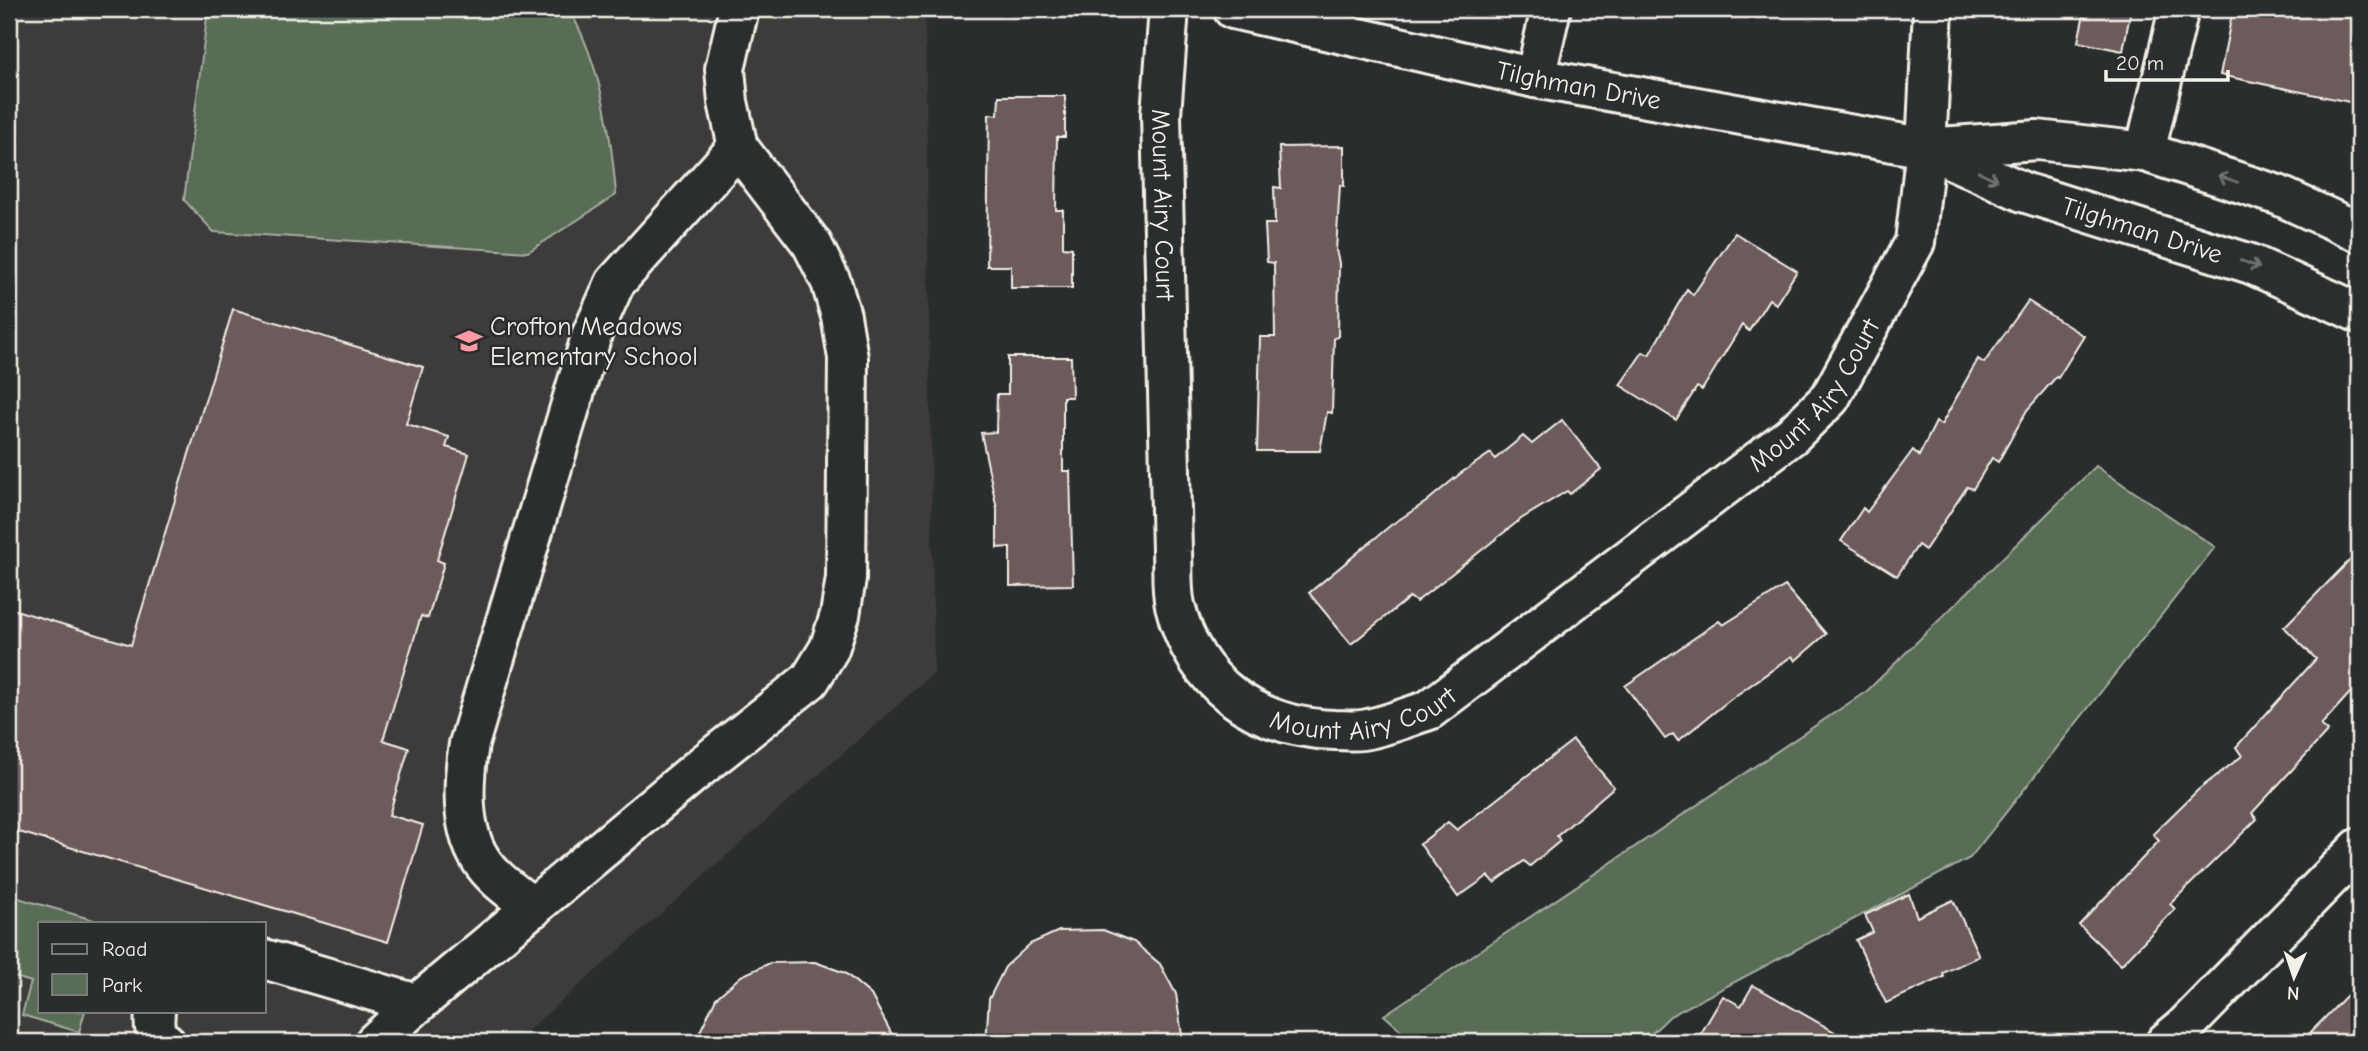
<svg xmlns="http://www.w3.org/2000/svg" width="2368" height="1051" viewBox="0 0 2368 1051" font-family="'Comic Neue',sans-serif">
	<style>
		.built { fill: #3e3a3b; fill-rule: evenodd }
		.green { fill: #586c57; stroke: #a6aea0; stroke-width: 2 }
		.building { fill: #6d5a5a; stroke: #f4f1e8; stroke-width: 2 }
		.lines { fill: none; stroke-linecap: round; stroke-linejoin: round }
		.minor-casing { stroke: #f4f1e8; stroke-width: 44 }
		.minor { stroke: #2a2d2e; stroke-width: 38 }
		.oneway { stroke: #71726f }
		.labels { text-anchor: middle; stroke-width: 5; stroke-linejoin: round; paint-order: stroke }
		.street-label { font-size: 26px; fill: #f4f1e8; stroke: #2a2d2e }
		.poi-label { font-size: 26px; fill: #f4f1e8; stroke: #2a2d2e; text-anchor: start }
	</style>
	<rect width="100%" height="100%" fill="#2a2d2e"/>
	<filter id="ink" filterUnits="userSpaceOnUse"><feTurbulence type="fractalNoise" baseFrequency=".0143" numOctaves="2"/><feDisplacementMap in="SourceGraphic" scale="14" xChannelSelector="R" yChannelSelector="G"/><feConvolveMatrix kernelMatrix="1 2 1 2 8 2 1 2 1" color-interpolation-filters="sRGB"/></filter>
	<g filter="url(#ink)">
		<path class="built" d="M9,9H925L934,673L515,1042H9ZM40,923H264V1011H40Z"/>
		<g class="green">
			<path d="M208,9H569C601,65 611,131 616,195L528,252L214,232L184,200Z"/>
			<path d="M2096,466L2215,547L1970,858L1670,1016L1643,1042H1414L1384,1015L1867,691Z"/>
			<path d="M18,898L104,923H40V1011H85L79,1032L22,1015L31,982L9,975V930Z"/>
		</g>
		<g class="building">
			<path d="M2085,9H2131L2123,51L2078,42Z"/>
			<path d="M2233,9H2338L2359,14V22L2351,56L2359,59V104L2220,75Z"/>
			<path d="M999,96H1065V137H1057L1056,210H1063V247L1072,248V288H1011V266H987L989,114L998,115Z"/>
			<path d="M1344,146V186L1340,185L1336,250L1339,263L1338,337L1334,338L1332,413L1327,412L1320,451H1257L1260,337H1275L1274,263L1267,262L1265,224H1275L1274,187L1281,188L1279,147Z"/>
			<path d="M1735,233L1797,271L1776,304L1769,299L1749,331L1742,325L1702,390L1697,387L1676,420L1620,385L1643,352L1649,355L1687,289L1693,295Z"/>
			<path d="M2028,301L2084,336L2058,378L2056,377L2027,410L1998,462L1992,458L1973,489L1967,487L1925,550L1918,545L1897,576L1841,541L1863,508L1867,512L1913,450L1919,456L1936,422L1941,425L1978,359L1984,363Z"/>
			<path d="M233,309L423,367L406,424L449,437L446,447L469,454L437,560L444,563L428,618L421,616L383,740L409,748L389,815L423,825L388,942L9,829V608L131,645Z"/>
			<path d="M1008,357H1071L1072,397H1063V471H1070L1073,585L1010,586V547L997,548V509L981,433L996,432L997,394H1008Z"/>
			<path d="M1562,420L1601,469L1570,494L1567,491L1521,519L1416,602L1410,597L1351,644L1309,593L1391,525L1426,502L1461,473L1491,453L1495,459L1523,436L1532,444Z"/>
			<path d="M2359,551V683L2321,725L2328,731L2252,813L2257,819L2170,904L2175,909L2121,965L2079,925L2159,841L2153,834L2198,790L2242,756L2236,747L2316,659L2284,627Z"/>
			<path d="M1785,586L1826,634L1795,661L1792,656L1731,699L1678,741L1673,734L1665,739L1625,686L1719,621L1723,625Z"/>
			<path d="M1573,740L1614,787L1557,836L1560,841L1530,866L1524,861L1494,883L1488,876L1458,897L1420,844L1448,822L1457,830Z"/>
			<path d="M1909,894L1917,917L1953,900L1979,956L1943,973L1944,977L1886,1003L1856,940L1873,932L1865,915Z"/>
			<path d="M1103,930L1134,942L1160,964L1176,994L1183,1042H986L989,999L1005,967L1030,944L1059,931Z"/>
			<path d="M815,962L845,973L871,995L896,1042H695L716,998L741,976L770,963Z"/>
			<path d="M2359,983V1042H2301Z"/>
			<path d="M1753,985L1852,1042H1696L1723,996L1741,1006Z"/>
		</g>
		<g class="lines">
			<g class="minor-casing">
				<g id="minor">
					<path id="s1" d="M1169,9L1161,114L1172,551C1173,569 1171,588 1175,605C1194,684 1256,728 1335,730C1344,730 1353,731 1362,730C1381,728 1410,716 1429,710L1791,436L1830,398L1915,242L1926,148L1933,9"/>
					<path id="s2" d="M1233,9L1535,78L1926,148L2037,140L2145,152L2278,195L2359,232"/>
					<path d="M1535,78L1551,9"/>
					<path id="s3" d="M1931,150L2023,192L2251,264L2359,313"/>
					<path d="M2145,152L2178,13"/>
					<path d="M533,908C515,893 494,880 481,860C460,828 463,780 469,744L592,334L615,283L738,147"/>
					<path d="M264,959L417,1004"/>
					<path d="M155,1011C154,1022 153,1036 165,1042"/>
					<path d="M375,1042L417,1004L698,769L810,680L829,649L840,615L846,578L848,358L841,316L831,282L812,244L738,147L728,102L725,69L739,9"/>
					<path d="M2166,1042L2184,1027L2359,848"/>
				</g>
			</g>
			<use href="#minor" class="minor"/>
		</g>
		<defs><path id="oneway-shaft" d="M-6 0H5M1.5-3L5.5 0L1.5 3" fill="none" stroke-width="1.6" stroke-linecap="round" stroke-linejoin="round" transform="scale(1.75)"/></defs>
		<g class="oneway">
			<use href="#oneway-shaft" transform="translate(1988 176) rotate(25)"/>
			<use href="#oneway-shaft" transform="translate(2228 179) rotate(-162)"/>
			<use href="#oneway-shaft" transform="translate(2250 264) rotate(21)"/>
		</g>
	</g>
	<defs>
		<g id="school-bare" transform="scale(2.1)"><path d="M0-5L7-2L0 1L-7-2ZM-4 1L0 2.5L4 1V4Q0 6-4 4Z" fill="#ff9aa2" stroke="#2a2d2e" stroke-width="2.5" paint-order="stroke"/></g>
	</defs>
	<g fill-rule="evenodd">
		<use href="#school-bare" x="469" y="341"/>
	</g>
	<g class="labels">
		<g class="street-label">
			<text dy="9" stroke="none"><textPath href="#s2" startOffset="354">Tilghman Drive</textPath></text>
			<text dy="9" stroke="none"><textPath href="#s1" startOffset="196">Mount Airy Court</textPath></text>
			<text dy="9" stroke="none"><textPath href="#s3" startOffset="226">Tilghman Drive</textPath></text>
			<text dy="9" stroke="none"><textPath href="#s1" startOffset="1414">Mount Airy Court</textPath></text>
			<text dy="9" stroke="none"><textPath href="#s1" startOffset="847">Mount Airy Court</textPath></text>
		</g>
		<g class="poi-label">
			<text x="490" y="335">Crofton Meadows<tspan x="490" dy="30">Elementary School</tspan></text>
		</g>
	</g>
	<rect width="2368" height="1051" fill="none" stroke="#2a2d2e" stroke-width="35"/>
	<rect x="18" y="18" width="2333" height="1016" fill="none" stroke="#f4f1e8" stroke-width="2.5" filter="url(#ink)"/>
	<rect x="38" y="922" width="228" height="91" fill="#2a2d2e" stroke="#7b7b78" stroke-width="2"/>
	<rect x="52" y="944" width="35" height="10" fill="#2a2d2e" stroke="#7b7b78" stroke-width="2"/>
	<text x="102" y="956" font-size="21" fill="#f4f1e8">Road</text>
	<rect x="52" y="974" width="35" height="21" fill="#586c57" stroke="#7b7b78" stroke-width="2"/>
	<text x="102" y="992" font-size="21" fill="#f4f1e8">Park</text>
	<g transform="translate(2294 977) rotate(183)" stroke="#2a2d2e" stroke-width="5" paint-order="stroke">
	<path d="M0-5L12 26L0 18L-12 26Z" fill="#f4f1e8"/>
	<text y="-10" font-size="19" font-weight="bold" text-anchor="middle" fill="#f4f1e8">N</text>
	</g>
	<path d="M2106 70v10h122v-10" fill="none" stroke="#f4f1e8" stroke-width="3.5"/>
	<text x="2116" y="70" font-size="21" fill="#f4f1e8" stroke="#2a2d2e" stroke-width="5" paint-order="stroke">20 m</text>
</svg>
